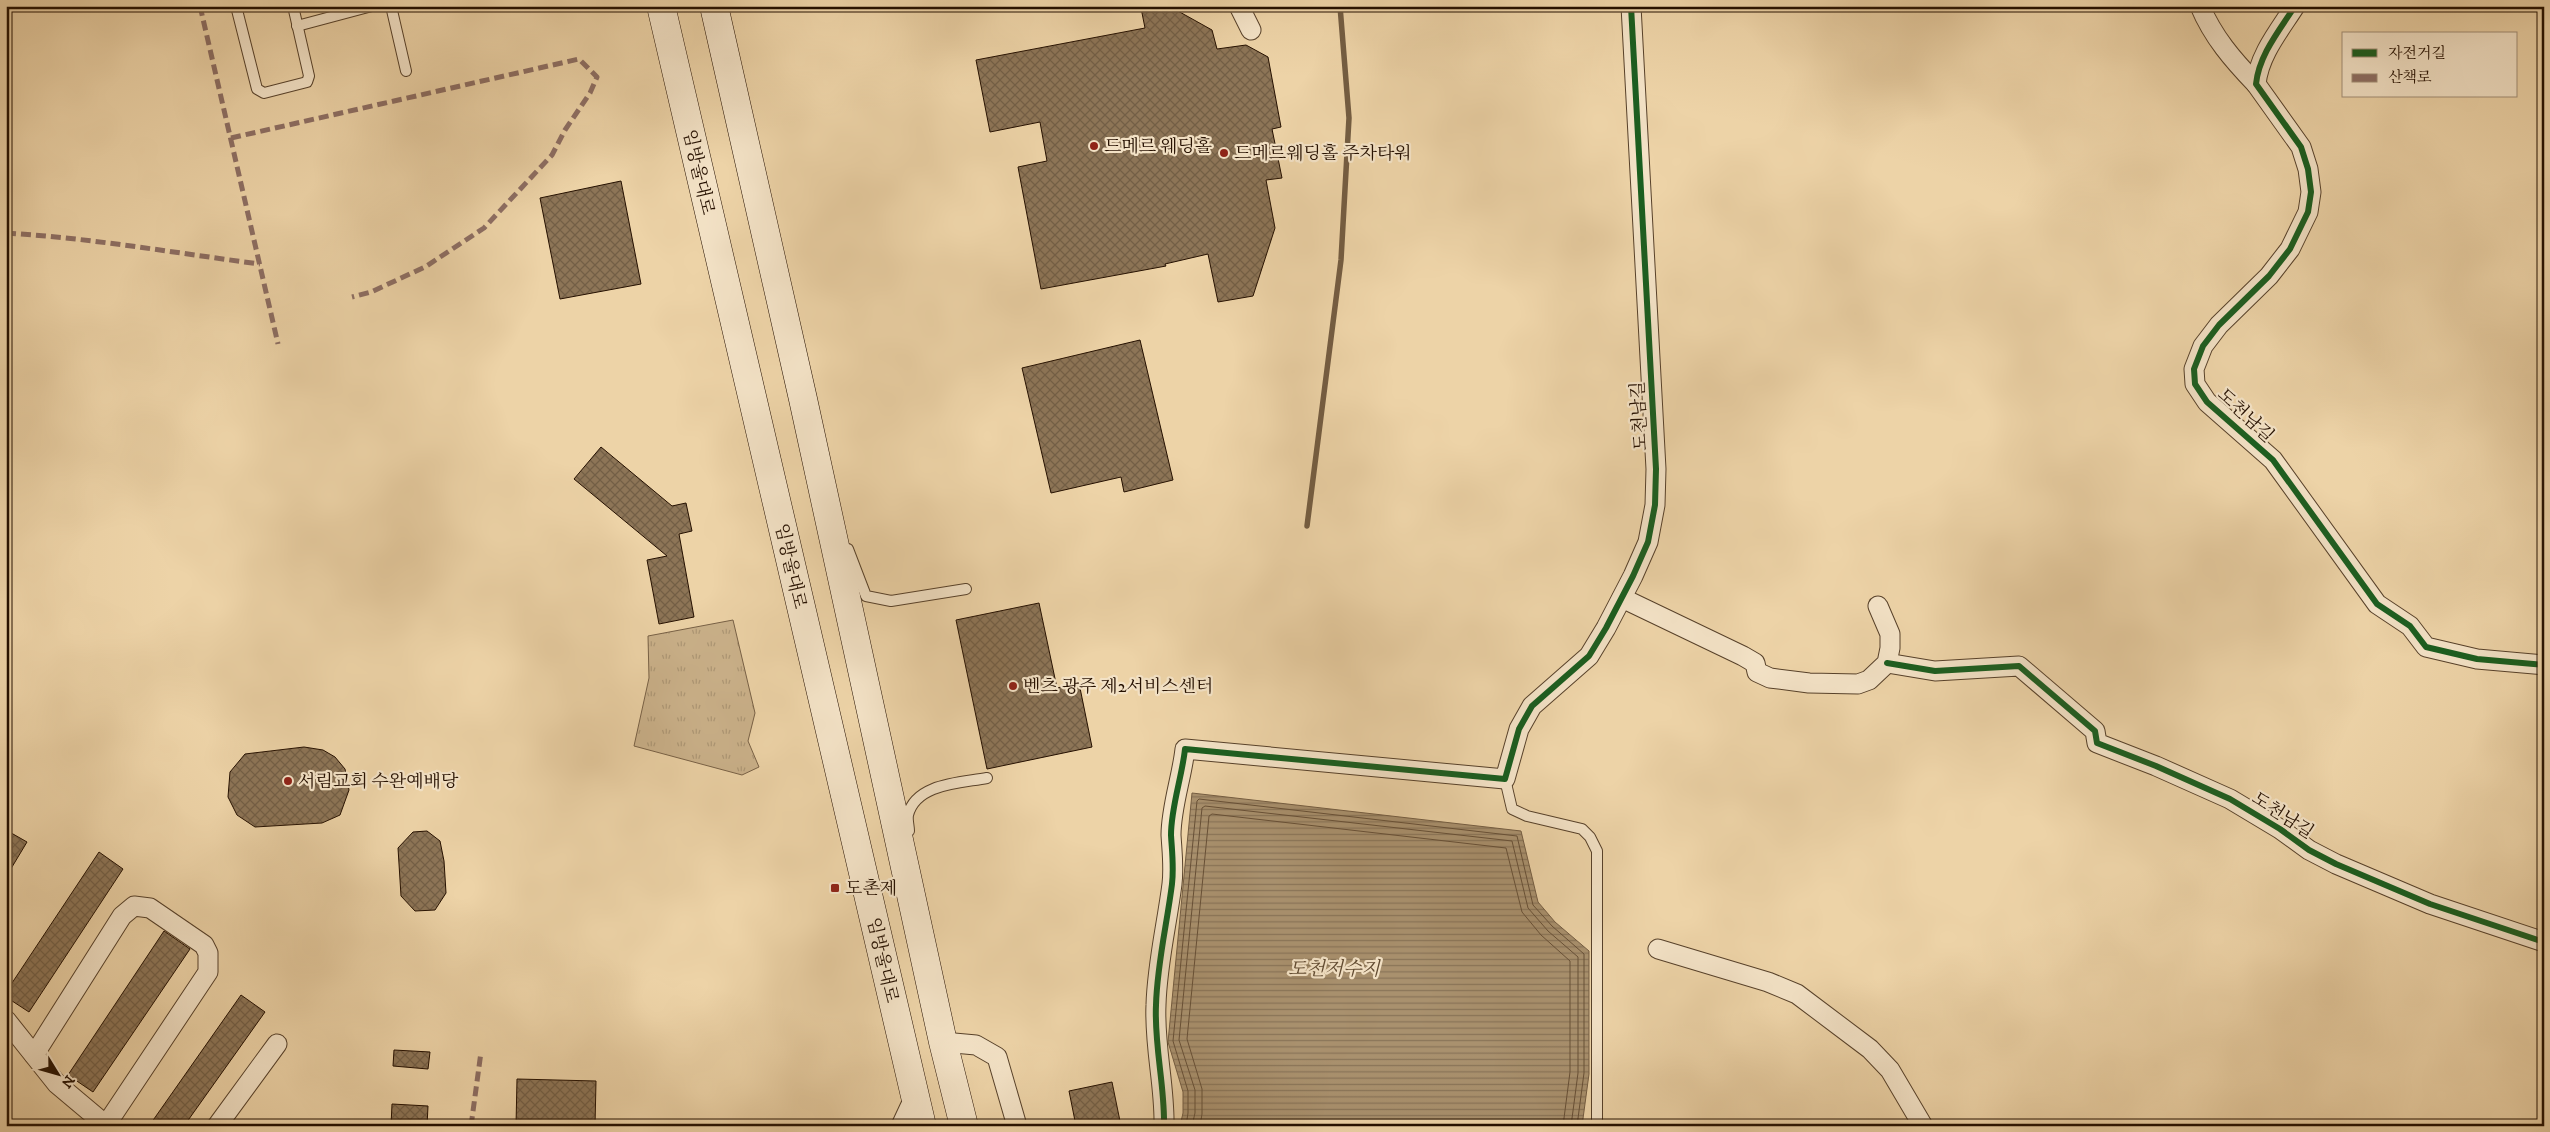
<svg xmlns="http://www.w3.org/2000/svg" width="2550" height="1132" viewBox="0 0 2550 1132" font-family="'IM FELL DW Pica','Noto Serif KR',serif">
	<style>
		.park { fill: url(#park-tufts); stroke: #786146 }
		.water { fill: url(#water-rules); stroke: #745d42 }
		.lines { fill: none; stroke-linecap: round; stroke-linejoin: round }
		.shore { stroke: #675037; stroke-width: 1 }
		.stream { stroke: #745d42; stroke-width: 5.5 }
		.building { fill: url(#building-cross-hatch); stroke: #251000 }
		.service-casing { stroke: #57412a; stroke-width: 12 }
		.minor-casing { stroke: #57412a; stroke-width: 21 }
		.secondary-casing { stroke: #251000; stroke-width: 29 }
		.service { stroke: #f3e2c6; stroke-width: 10 }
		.minor { stroke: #f3e2c6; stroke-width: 19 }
		.secondary { stroke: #f3e2c6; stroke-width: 28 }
		.quiet { stroke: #8d6e63; stroke-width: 5; stroke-dasharray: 10 5; stroke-linecap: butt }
		.cycleway-casing { stroke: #f3e2c6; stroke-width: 9 }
		.cycleway { stroke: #1b5e20; stroke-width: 6 }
		.poi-dot { fill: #8f2418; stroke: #f3e2c6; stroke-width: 2 }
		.labels { text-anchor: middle; stroke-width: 4.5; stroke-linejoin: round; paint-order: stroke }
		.poi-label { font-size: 18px; fill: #251000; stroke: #f3e2c6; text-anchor: start }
		.street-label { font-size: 18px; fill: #251000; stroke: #f3e2c6 }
		.water-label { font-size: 19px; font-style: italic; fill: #604a31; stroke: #f3e2c6 }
	</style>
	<defs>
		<pattern id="park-tufts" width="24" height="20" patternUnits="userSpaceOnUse" patternTransform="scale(1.25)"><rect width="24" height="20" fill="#cbb28b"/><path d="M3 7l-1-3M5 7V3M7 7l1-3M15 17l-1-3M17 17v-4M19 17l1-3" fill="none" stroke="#ae9876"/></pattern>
		<pattern id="water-rules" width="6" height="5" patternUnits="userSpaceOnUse" patternTransform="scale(1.25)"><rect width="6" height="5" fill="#a9916e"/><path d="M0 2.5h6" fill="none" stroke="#897558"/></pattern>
		<pattern id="building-cross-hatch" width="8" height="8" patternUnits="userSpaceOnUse" patternTransform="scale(1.25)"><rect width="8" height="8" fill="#8d7557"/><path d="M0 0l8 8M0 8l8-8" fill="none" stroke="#735f46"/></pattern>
	</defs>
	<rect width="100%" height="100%" fill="#edd3a7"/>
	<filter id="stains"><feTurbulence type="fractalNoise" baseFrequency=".004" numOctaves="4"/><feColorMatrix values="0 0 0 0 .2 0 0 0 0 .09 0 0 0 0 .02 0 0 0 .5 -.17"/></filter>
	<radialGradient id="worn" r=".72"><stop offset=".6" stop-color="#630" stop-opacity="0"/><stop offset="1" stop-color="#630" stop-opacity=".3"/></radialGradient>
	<path class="park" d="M733,620L755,713L748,741L759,767L742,775L634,746L649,678L648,636Z"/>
	<path class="water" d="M1192,793L1521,831L1538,902L1555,922L1589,951V1074L1582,1126H1180L1183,1113V1092L1168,1042Z"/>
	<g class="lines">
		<g class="shore">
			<path d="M1186,1126L1188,1113V1091L1173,1041L1197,801L1199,799L1517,836L1533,905L1552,926L1584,954V1073L1577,1126"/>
			<path d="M1192,1126L1195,1113V1090L1179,1040L1202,808L1205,806L1512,841L1528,908L1548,931L1578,957V1073L1571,1126"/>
			<path d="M1200,1126L1202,1114V1089L1187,1039L1209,816L1212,814L1506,848L1522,912L1541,935L1570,961V1072L1563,1126"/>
		</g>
		<path class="stream" d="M1307,526L1341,260L1349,118L1340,6"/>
	</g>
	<g class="building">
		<path d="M1150,6H1169L1212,30L1217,49L1246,45L1268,57L1281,127L1272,129L1282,178L1266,180L1275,228L1253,296L1218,302L1208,254L1165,264L1166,266L1041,289L1018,167L1047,161L1040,122L990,132L976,60L1145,28L1141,8Z"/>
		<path d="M621,181L641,284L560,299L540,198Z"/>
		<path d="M1140,340L1173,480L1124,492L1121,477L1051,493L1022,368Z"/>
		<path d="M601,447L672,506L686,503L692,531L679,534L694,617L659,624L647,560L667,556L574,479Z"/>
		<path d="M1039,603L1057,688L1079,683L1092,747L987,769L956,620Z"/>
		<path d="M304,747L323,750L335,757L345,769L349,790L340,815L322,823L255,827L237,815L228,797L230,772L245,754Z"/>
		<path d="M6,830L27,842L6,877Z"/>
		<path d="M427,831L440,841L444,861L446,893L435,910L415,911L401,896L398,848L413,832Z"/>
		<path d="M99,852L123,869L29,1012L6,997V992Z"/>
		<path d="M164,931L190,949L93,1092L68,1075Z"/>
		<path d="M241,995L265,1012L184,1126H149Z"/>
		<path d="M394,1050L430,1052L428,1069L393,1066Z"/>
		<path d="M517,1079L596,1081L595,1126H516Z"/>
		<path d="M1112,1082L1121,1126H1076L1069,1091Z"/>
		<path d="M392,1104L428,1106L427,1126H391Z"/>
	</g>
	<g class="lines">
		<g class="service-casing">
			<g id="service">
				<path d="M236,6L257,89L264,93L307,82L309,76L293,6"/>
				<path d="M391,6L406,71"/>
				<path d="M297,26L372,6"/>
				<path d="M848,549L866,596L891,601L966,589"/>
				<path d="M1505,779L1512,809L1527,816L1582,829L1590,837L1597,851V1126"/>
				<path d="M909,831C909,826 907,820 908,815C916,783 961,783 987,778"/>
			</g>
		</g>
		<g class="minor-casing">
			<g id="minor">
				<path d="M1239,6L1251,30"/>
				<path d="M2200,6C2213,37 2233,60 2256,84"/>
				<path d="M2295,6C2279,31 2259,55 2256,84L2301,147L2308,169L2311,192L2308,212L2290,249L2269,276L2219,325L2203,346L2194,369L2195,384L2207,402L2273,460L2377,604L2410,626L2426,647L2477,659L2544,665"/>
				<path d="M1622,598L1743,656L1755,663L1757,672L1770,678L1809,683L1858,684L1869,680L1887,663L1890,648V634L1878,606"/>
				<path d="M1887,663L1935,671L2019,666L2095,731L2097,743L2156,766L2230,799L2280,829L2309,850L2336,864L2430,904L2544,942"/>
				<path d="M1658,949L1768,982L1797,994L1870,1049L1890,1070L1923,1126"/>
				<path d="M6,1020L57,1084L107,1126"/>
				<path d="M943,1042L976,1045L997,1057L1017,1126"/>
				<path d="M34,1055L122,916L134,906L150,908L204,945L208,953V972L106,1125"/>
				<path d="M217,1126L277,1044"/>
				<path d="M901,1126L915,1096"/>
				<path d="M1164,1126C1165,1086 1154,1046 1156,1005C1157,964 1167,924 1172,884C1174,867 1172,852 1171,835C1171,807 1182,777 1185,749L1505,779L1519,729L1532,706L1589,656L1606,628L1633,576L1648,542L1655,505L1656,469L1631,6"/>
			</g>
		</g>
		<g class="secondary-casing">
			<g id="secondary">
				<path d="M661,6L922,1126"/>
				<path d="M714,6L803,399L943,1042L964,1126"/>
			</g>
		</g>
		<use href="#service" class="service"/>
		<use href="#minor" class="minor"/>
		<use href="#secondary" class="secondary"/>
		<g class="quiet">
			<path d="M200,6L278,344"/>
			<path d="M231,138L579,59L597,77L590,93L565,130L552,155L484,228L425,267L371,292L352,297"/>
			<path d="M6,233C91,238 175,253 260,264"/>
			<path d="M471,1126L481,1052"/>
		</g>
		<g class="cycleway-casing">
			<g id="cycleway">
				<path d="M2295,6C2279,31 2259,55 2256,84L2301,147L2308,169L2311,192L2308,212L2290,249L2269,276L2219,325L2203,346L2194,369L2195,384L2207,402L2273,460L2377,604L2410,626L2426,647L2477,659L2544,665"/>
				<path d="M1887,663L1935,671L2019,666L2095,731L2097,743L2156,766L2230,799L2280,829L2309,850L2336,864L2430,904L2544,942"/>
				<path d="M1164,1126C1165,1086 1154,1046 1156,1005C1157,964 1167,924 1172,884C1174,867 1172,852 1171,835C1171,807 1182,777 1185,749L1505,779L1519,729L1532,706L1589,656L1606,628L1633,576L1648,542L1655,505L1656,469L1631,6"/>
			</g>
		</g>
		<use href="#cycleway" class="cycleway"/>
	</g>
	<g class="poi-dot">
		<circle cx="1094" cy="146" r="5"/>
		<circle cx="1224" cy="153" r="5"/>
		<circle cx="1013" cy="686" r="5"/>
		<circle cx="288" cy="781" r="5"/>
		<rect x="830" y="883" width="10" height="10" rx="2.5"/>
	</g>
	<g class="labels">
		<g class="poi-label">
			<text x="1104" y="152">드메르 웨딩홀</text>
			<text x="1234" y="159">드메르웨딩홀 주차타워</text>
			<text x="1023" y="692">벤츠 광주 제2서비스센터</text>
			<text x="298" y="787">서림교회 수완예배당</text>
			<text x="845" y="894">도촌제</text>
		</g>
		<g class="street-label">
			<text transform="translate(699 172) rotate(77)" y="6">임방울대로</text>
			<text transform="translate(2246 415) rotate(43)" y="6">도천남길</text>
			<text transform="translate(1639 416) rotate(-93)" y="6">도천남길</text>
			<text transform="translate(791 566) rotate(77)" y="6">임방울대로</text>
			<text transform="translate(2283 815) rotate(33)" y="6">도천남길</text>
			<text transform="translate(883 960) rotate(77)" y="6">임방울대로</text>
		</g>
		<g class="water-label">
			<text x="1334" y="975">도천저수지</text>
		</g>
	</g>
	<rect width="2550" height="1132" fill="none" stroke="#edd3a7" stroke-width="25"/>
	<rect x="8" y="8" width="2535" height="1117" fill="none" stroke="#251000" stroke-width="2.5"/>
	<rect x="12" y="12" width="2525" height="1107" fill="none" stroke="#251000"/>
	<rect x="2342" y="32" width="175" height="65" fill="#f3e2c6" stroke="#a18e77"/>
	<rect x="2352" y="49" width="25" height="8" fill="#1b5e20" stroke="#a18e77"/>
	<text x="2388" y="58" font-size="15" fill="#251000">자전거길</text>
	<rect x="2352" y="74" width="25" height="8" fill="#8d6e63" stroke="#a18e77"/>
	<text x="2388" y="82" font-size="15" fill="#251000">산책로</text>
	<g transform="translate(58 1074) rotate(127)" stroke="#f3e2c6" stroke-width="4" paint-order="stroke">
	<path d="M0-4L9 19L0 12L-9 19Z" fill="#251000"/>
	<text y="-8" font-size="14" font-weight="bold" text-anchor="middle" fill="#251000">N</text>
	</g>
	<rect width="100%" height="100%" filter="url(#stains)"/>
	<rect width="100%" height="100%" fill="url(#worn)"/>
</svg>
